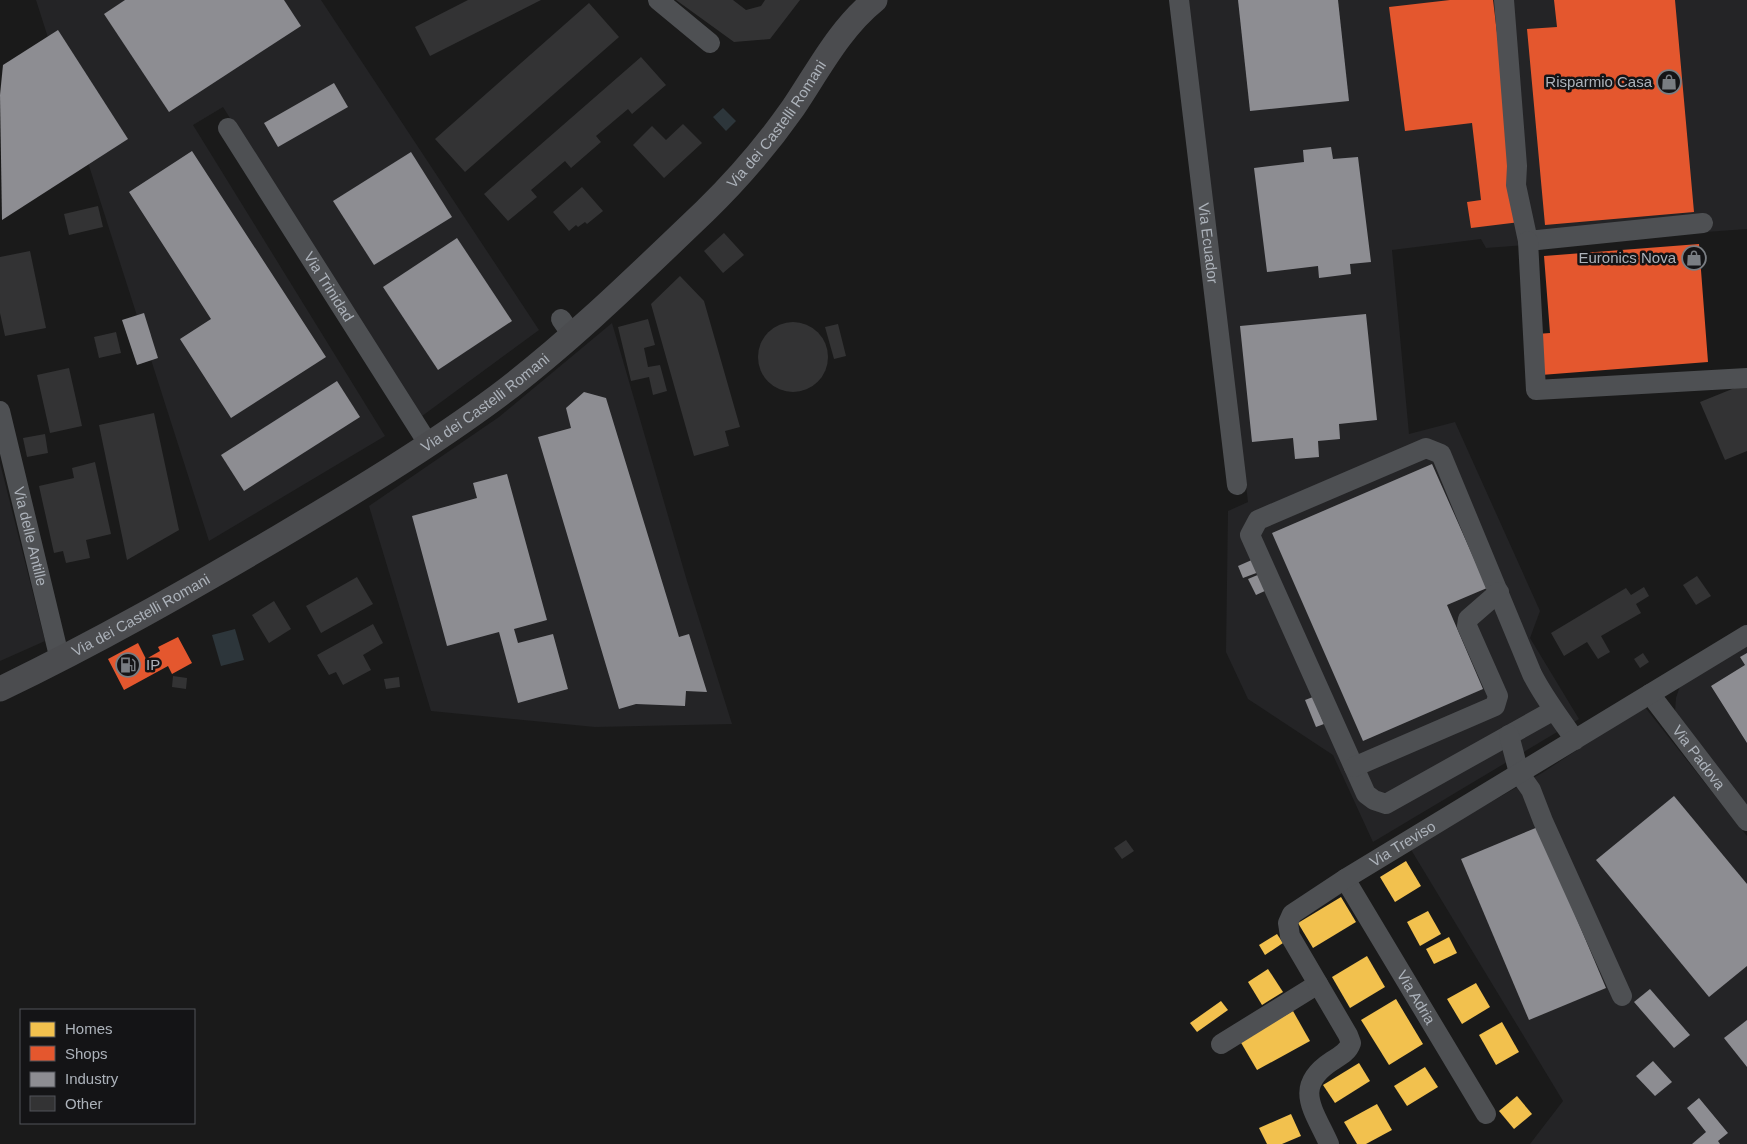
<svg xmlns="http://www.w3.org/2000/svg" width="1747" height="1144" viewBox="0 0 1747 1144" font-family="Arial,sans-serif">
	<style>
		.built { fill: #242426 }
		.water { fill: #2d363b }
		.homes { fill: #f2c14e }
		.shops { fill: #e4572e }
		.industry { fill: #8d8d92 }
		.building { fill: #333334 }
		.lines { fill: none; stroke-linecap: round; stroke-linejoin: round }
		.minor { stroke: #4e5053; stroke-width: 20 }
		.major { stroke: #4b4c4f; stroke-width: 25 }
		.labels { text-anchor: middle; stroke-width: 5; stroke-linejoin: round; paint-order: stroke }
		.poi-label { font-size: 15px; fill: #acb2ba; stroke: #141416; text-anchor: end }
		.street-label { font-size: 15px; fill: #acb2ba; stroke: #141416 }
	</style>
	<rect width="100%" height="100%" fill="#1a1a1a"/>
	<g class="built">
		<path d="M36,0H321L539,330L418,419L223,107L193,125L385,436L209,541Z"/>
		<path d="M1188,0H1747V229L1486,248L1481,239L1392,250L1409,434L1455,422L1540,611L1530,638L1579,719L1373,842L1333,755L1248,699L1226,652L1228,511L1248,502Z"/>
		<path d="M612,323L687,581L732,724L595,727L431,711L369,506L499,417Z"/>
		<path d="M0,463L45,641L0,661Z"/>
		<path d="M1747,646V806L1675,712L1676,698L1680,686Z"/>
		<path d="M1644,706L1747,836V1144H1530L1563,1101L1410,848L1542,773Z"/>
	</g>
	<g class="water">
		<path d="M723,108L736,121L726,131L713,117Z"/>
		<path d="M235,629L244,660L221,666L212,635Z"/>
	</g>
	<g class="homes">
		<path d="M1406,861L1421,886L1395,902L1380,877Z"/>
		<path d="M1341,897L1356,922L1313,948L1298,923Z"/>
		<path d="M1428,911L1441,934L1420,946L1407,922Z"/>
		<path d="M1277,934L1283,943L1265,955L1259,945Z"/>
		<path d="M1449,937L1457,953L1434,964L1426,949Z"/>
		<path d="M1367,956L1385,987L1350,1008L1332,977Z"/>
		<path d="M1268,969L1283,992L1262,1005L1248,982Z"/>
		<path d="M1476,983L1490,1007L1462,1024L1447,999Z"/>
		<path d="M1396,999L1423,1044L1389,1065L1361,1020Z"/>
		<path d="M1221,1001L1228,1010L1197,1032L1190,1023Z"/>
		<path d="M1293,1011L1310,1041L1257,1070L1240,1041Z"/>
		<path d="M1502,1022L1519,1052L1496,1065L1479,1035Z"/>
		<path d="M1359,1063L1370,1081L1335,1103L1323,1085Z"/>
		<path d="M1425,1067L1438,1087L1407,1106L1394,1086Z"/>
		<path d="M1517,1096L1532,1114L1514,1129L1499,1111Z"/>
		<path d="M1377,1104L1392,1130L1366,1144H1357L1344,1122Z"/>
		<path d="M1291,1114L1301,1136L1282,1144H1267L1259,1128Z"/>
	</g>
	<g class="shops">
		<path d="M1450,0H1493L1520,222L1471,228L1467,202L1481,200L1472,123L1405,131L1389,7Z"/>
		<path d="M1554,0H1675L1694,212L1545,225L1527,29L1557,27Z"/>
		<path d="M1699,244L1708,362L1541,375L1537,334L1550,333L1544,256Z"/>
		<path d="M178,637L192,663L172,674L168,666L124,690L108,659L138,643L146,659L160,651L158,647Z"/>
	</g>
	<g class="industry">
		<path d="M125,0H284L301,26L169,112L104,14Z"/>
		<path d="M1238,0H1338L1349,101L1250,111Z"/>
		<path d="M58,30L128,139L2,220L0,95L3,65Z"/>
		<path d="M334,83L348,107L278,147L264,123Z"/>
		<path d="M1331,147L1333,159L1358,157L1371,262L1350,264L1351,274L1319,278L1318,266L1267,272L1254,168L1304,162L1303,150Z"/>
		<path d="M192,151L326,357L231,418L180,339L211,319L129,192Z"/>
		<path d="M411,152L452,217L374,265L333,201Z"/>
		<path d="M457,238L512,321L438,370L383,287Z"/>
		<path d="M144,313L158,358L137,365L122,320Z"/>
		<path d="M1366,314L1377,420L1339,424L1340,439L1318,441L1319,457L1295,459L1293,438L1252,442L1240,326Z"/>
		<path d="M337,381L360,417L244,491L221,455Z"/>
		<path d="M584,392L606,398L679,637L689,634L707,692L686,691L685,706L636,704L619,709L538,437L571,428L566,408Z"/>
		<path d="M1432,464L1487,588L1447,605L1483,689L1363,741L1272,533Z"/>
		<path d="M507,474L547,620L514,629L518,643L553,634L568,689L518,703L499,632L447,646L412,516L477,498L473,483Z"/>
		<path d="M1254,559L1259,572L1243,578L1238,566Z"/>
		<path d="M1260,574L1267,590L1256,595L1248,579Z"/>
		<path d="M1747,653V743L1711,686L1745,665L1740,657Z"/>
		<path d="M1313,697L1324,724L1316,727L1305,700Z"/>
		<path d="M1674,796L1747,884V966L1709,997L1596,860Z"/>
		<path d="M1538,827L1606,988L1529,1020L1461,859Z"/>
		<path d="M1650,989L1690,1035L1674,1048L1634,1002Z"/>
		<path d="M1747,1020V1067L1724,1038Z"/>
		<path d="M1653,1061L1672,1082L1655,1096L1636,1076Z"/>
		<path d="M1699,1098L1728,1133L1718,1141L1720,1144H1692L1706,1132L1687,1108Z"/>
	</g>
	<g class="building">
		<path d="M468,0H541L430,56L415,27Z"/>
		<path d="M676,0H733L746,10L761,6L765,0H800L770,39L734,42Z"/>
		<path d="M589,3L619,37L465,172L435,139Z"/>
		<path d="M641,57L666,85L632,114L628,109L596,136L601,142L571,168L565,161L531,190L537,197L508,221L484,194Z"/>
		<path d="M683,124L702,143L664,178L633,145L652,126L666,140Z"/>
		<path d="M582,187L603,211L587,224L585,222L578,227L576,225L569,231L553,212Z"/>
		<path d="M98,206L103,227L69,235L64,214Z"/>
		<path d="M724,233L744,255L723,273L704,251Z"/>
		<path d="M30,251L46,328L5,336L0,313V257Z"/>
		<path d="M680,276L704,301L740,427L725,431L729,446L694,456L651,304Z"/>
		<path d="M648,319L655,345L644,348L648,367L660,365L667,391L653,395L649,377L631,381L618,327Z"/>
		<circle cx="793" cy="357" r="35"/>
		<path d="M838,324L846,356L834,359L825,327Z"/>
		<path d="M116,332L121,353L99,358L94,337Z"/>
		<path d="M69,368L82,426L50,433L37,375Z"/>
		<path d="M1747,383V451L1725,460L1700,402Z"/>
		<path d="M154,413L179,530L127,560L99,425Z"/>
		<path d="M45,434L48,453L27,457L23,438Z"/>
		<path d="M95,462L111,534L86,540L90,558L66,563L63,551L54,553L39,486L74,478L72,468Z"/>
		<path d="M1697,576L1711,596L1696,605L1683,585Z"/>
		<path d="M357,577L373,604L321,633L306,606Z"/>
		<path d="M1644,587L1649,596L1636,604L1641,613L1601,636L1610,652L1598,659L1587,642L1564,656L1551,633L1626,588L1631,595Z"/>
		<path d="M274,601L291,629L269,643L252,615Z"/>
		<path d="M373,624L383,643L363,655L371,670L343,685L336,672L329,675L317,655Z"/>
		<path d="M1643,653L1649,662L1640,668L1634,659Z"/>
		<path d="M173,676L187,678L186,689L172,687Z"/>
		<path d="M399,677L400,687L386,689L384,679Z"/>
		<path d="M1126,840L1134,851L1122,859L1114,848Z"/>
	</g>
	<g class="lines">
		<g class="minor">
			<path d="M658,0L710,43"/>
			<path id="s1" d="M1179,0L1237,485"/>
			<path d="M1504,0L1517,166L1516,185L1528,241L1703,223"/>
			<path id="s2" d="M228,128L429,445"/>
			<path d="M1528,241L1536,390L1747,378"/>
			<path d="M561,319L572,335"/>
			<path id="s3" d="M0,411L60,660"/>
			<path id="s4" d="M1650,694L1747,821"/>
			<path d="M1554,710L1386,804L1374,800L1366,794L1250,535L1258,520L1426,448L1441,454L1532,674C1544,698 1560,718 1575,740"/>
			<path d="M1509,735L1519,773L1531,790L1543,821L1622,996"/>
			<path d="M1354,767L1495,706L1498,696L1467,626L1468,619L1499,592"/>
			<path id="s5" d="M1345,879L1486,1114"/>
			<path d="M1221,1044L1318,984"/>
			<path id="s6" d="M1329,1144C1314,1110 1292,1087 1332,1061C1340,1056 1348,1052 1351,1043L1348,1035L1290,936L1288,923L1292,914L1345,879L1747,635"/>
		</g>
		<path class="major" id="s7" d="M0,689C96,643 187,591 279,537C353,493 428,448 498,396C571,341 638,275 705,211C737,180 767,145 793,108C818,71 839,29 875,0"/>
	</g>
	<defs>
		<g id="shop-ring" transform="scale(1.25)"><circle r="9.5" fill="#141416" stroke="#797d82" stroke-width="1.5"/><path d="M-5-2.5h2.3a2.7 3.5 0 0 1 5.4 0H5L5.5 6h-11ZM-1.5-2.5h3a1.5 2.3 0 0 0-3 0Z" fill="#797d82"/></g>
		<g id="fuel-ring" transform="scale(1.25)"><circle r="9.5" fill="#141416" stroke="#797d82" stroke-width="1.5"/><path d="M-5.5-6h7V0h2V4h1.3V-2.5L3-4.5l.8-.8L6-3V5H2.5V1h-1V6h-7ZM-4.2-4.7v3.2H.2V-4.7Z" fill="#797d82"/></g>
	</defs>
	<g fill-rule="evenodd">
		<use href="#shop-ring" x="1669" y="82"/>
		<use href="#shop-ring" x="1694" y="258"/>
		<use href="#fuel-ring" x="128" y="665"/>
	</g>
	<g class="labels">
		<g class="poi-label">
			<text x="1652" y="87">Risparmio Casa</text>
			<text x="1676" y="263">Euronics Nova</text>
			<text x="146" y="670" text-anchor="start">IP</text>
		</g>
		<g class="street-label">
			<text dy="5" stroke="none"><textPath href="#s7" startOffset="969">Via dei Castelli Romani</textPath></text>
			<text dy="5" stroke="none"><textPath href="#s1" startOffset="245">Via Ecuador</textPath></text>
			<text dy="5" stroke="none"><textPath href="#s2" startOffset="188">Via Trinidad</textPath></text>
			<text dy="5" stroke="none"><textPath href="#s7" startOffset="564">Via dei Castelli Romani</textPath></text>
			<text dy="5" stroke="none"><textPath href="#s3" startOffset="129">Via delle Antille</textPath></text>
			<text dy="5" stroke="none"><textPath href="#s7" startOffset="159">Via dei Castelli Romani</textPath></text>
			<text dy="5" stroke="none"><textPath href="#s4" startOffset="80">Via Padova</textPath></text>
			<text dy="5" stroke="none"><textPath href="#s6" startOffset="400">Via Treviso</textPath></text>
			<text dy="5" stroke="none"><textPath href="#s5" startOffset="138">Via Adria</textPath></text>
		</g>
	</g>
	<rect x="20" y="1009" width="175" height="115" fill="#141416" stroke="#515358"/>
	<rect x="30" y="1022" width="25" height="15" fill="#f2c14e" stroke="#515358"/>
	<text x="65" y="1034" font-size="15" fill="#acb2ba">Homes</text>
	<rect x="30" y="1046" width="25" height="15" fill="#e4572e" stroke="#515358"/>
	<text x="65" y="1059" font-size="15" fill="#acb2ba">Shops</text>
	<rect x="30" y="1072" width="25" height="15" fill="#8d8d92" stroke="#515358"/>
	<text x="65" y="1084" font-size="15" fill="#acb2ba">Industry</text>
	<rect x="30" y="1096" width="25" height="15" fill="#333334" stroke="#515358"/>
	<text x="65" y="1109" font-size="15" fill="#acb2ba">Other</text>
</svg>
